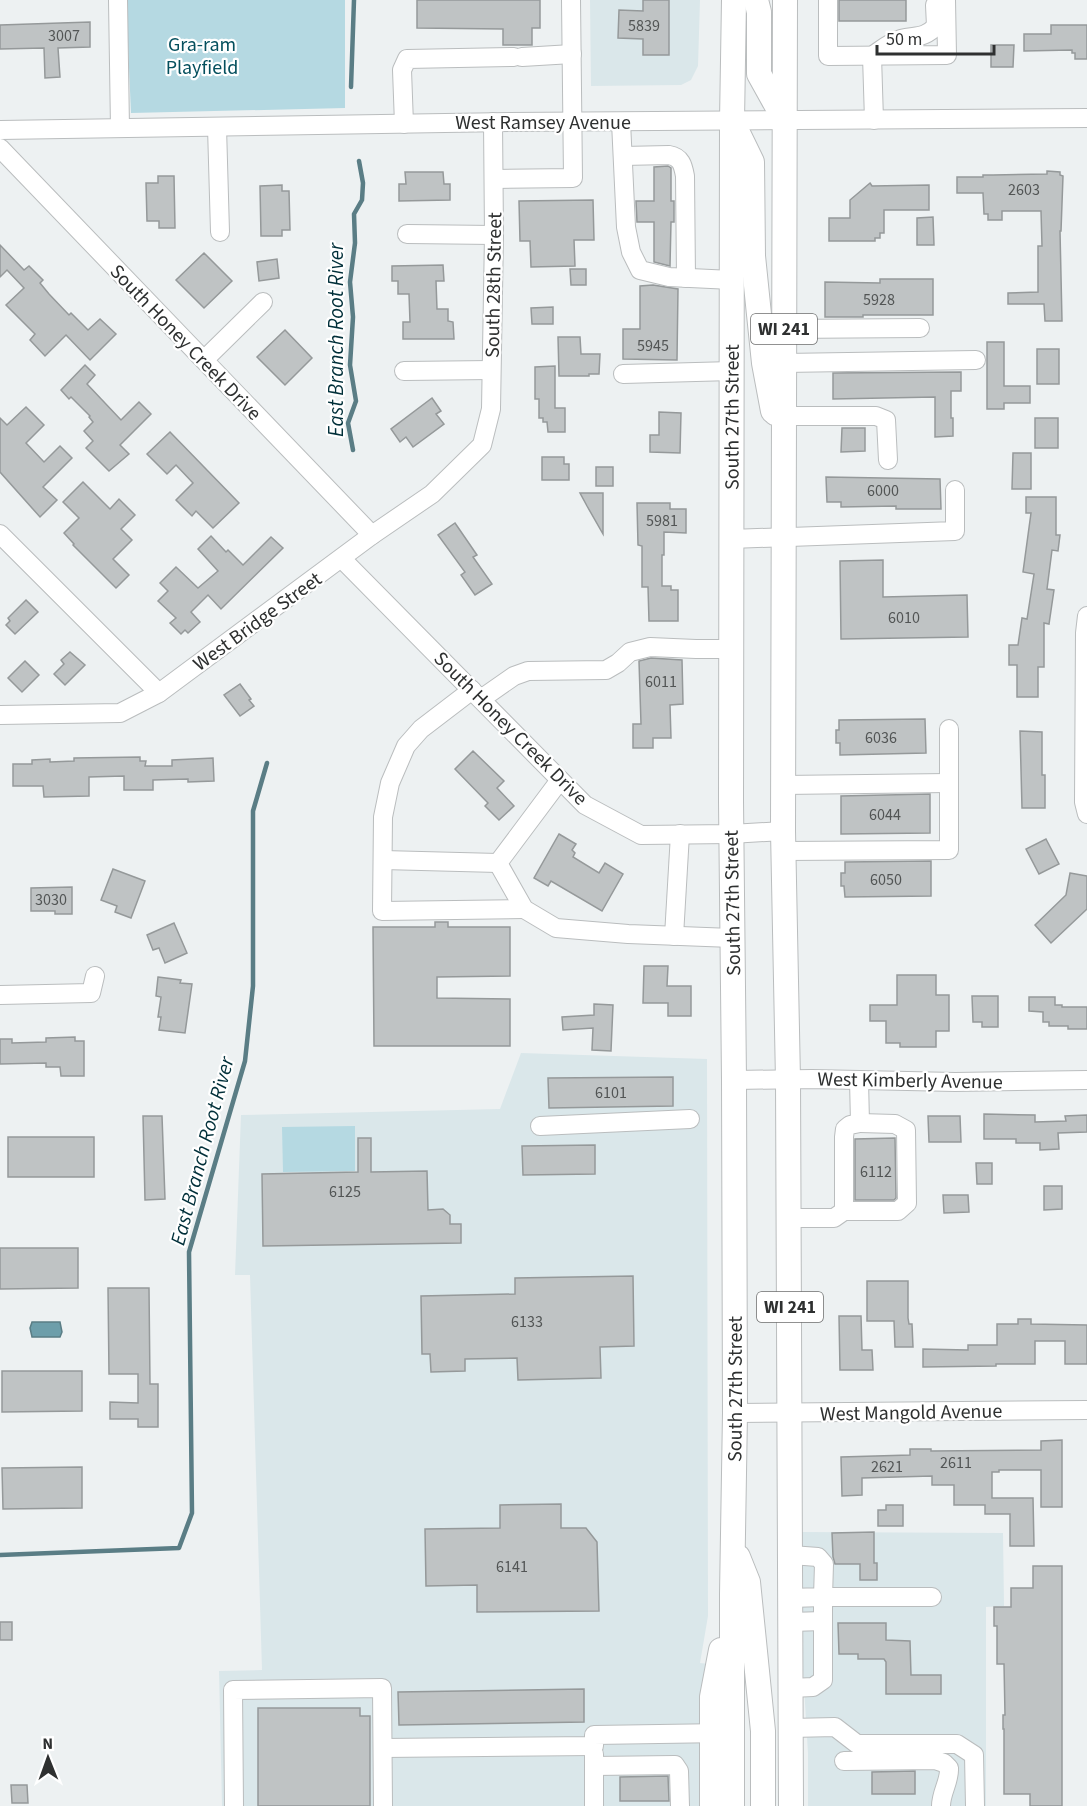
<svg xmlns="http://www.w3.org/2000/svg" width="1087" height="1806" viewBox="0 0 1087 1806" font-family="'Source Sans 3',sans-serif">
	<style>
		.built { fill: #dae7ea }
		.green { fill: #b5d9e2 }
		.water { fill: #6d9eaa; stroke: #5a7d85; stroke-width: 1.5 }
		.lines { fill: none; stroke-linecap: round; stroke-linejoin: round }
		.stream { stroke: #5a7d85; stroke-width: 4.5 }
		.building { fill: #bfc3c4; stroke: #95999a; stroke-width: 1.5 }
		.minor-casing { stroke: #babdbe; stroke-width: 20 }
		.major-casing { stroke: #babdbe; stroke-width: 26 }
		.minor { stroke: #fff; stroke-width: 18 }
		.major { stroke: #fff; stroke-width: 24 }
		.labels { text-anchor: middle; stroke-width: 4.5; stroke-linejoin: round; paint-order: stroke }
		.number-label { font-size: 16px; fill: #525555 }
		.shield { fill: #fff; stroke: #6d6e6e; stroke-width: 1.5 }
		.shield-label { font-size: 18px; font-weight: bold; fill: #2e3030 }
		.park-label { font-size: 20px; fill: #044f5d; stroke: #fff }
		.street-label { font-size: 20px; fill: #2e3030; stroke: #fff }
		.water-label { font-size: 21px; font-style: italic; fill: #002f39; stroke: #fff }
	</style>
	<rect width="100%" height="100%" fill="#edf1f2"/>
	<g class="built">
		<path d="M590,0H700L698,66L691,80L681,85L591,86Z"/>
		<path d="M521,1053L707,1059L708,1616L700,1663L709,1664L707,1806H222L219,1671L262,1670L250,1275H235L241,1115L500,1109Z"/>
		<path d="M801,1532L1003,1533L1004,1606L986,1607V1806H808V1753L802,1653Z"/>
	</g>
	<g class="green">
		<path d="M126,0H345V108L131,113Z"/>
		<path d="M355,1126V1171L283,1172L282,1127Z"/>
	</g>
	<path class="water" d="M32,1322H60L62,1332L60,1337H32L30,1328Z"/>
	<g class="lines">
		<g class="stream">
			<path d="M351,87L354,0"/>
			<path d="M353,450L348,423L356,401L350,365L353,317L350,282L355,243L354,214L362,200L363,183L359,161"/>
			<path d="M0,1555L179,1548L192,1513L189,1252L245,1061L253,986V811L267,763"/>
		</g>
	</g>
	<g class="building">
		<path d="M417,0H540V28H532V45H503V29L417,28Z"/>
		<path d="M643,0H669V55H643V39L618,38L619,10L643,11Z"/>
		<rect x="839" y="0" width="67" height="21"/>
		<path d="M90,22V47L58,48L60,77L45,78L44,48L0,49V25Z"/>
		<path d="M1051,25H1087V59H1075V53H1072V50L1024,51V34H1051Z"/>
		<path d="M991,45H1014L1013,67H991Z"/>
		<path d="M668,166L671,168V201H674V222H671L670,266L654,262V222H637L636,201H654V167Z"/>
		<path d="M1047,171L1060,172V175L1063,176L1061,231H1060L1062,321H1045L1044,304H1008V293L1038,292V246H1042L1041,211H1002V220H988V214H984L983,193H957V177H983V175H993L1047,174Z"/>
		<path d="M405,172H443L444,184H450V200L399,201V184H406Z"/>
		<path d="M158,176H174L175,228H159V221H147L146,183H158Z"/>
		<path d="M870,183L872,186L929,185V210H884V233H880V238H875V241H829V218H850V200Z"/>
		<path d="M282,185V191H289L290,230H282V236H261L260,186Z"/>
		<path d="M593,200L594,240H574L575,266L531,267L530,241H520L519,201Z"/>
		<path d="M933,217L934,245H917V218Z"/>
		<path d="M0,245L24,270L29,266L43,280L40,283L49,294L69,315L71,313L88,330L100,319L116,334L90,360L66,335L45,356L30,340L35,334L6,305L24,288L7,270L0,277Z"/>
		<path d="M204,253L232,281L204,308L176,280Z"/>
		<path d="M277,259L279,278L259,281L257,262Z"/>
		<path d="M443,265L444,281H436L437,309H448V321L453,322L454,339H403V322H410L409,294H398V281H392V266Z"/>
		<path d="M570,269H586V285H571Z"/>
		<path d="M880,279H933V315H863V317H825V282L880,283Z"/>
		<path d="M653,285L678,289L677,360L623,359V329H640V286Z"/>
		<path d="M553,307V324H532L531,308Z"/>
		<path d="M285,330L312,358L285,385L257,357Z"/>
		<path d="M558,337H580L581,354H600L599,374H589V376H559Z"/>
		<path d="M987,342H1004V386H1030V403H1004V409H987Z"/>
		<rect x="1037" y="349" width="22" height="35"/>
		<path d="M85,365L95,375L87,384L121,420L139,402L151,414L120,445L129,454L109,471L86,448L93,441L84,431L93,422L89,417L90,416L71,397L69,399L61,390Z"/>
		<path d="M555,366V408H565V432H548L547,422H543V418H539V399H535V367Z"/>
		<path d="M961,372V391H951V418H953V436L935,437V397L833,399V373Z"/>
		<path d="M432,398L441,411L436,414L444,424L413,447L406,437L400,442L391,429Z"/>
		<path d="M26,407L44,425L26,443L44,462L60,446L72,458L43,487L57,500L40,517L0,472V418L7,425Z"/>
		<path d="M659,412L681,413L680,453L650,452V435H659Z"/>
		<rect x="1035" y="418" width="23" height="30"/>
		<path d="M842,428H865V451L841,452Z"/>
		<path d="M170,432L239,503L213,528L196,511L192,516L176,500L193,483L176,465L167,474L147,454Z"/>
		<path d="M1013,453H1031V489H1012Z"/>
		<path d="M542,457H564V464H569V480H542Z"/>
		<rect x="596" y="467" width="17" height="19"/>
		<path d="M826,477L940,479L941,509H896V506L841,507V502H827Z"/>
		<path d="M83,482L110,509L119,499L135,515L121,529L132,540L113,559L129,575L116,588L73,545L74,544L64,533L79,518L63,502Z"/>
		<path d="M580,493H603V534L587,506Z"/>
		<path d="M1026,497H1056V535H1060L1058,551L1052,550L1047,589L1054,590L1049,624L1044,623V667H1038V697H1017V665H1009V645H1018L1022,618L1027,619L1034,574L1023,572L1031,513H1026Z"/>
		<path d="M637,503H670V509H686V533L664,532V555H662V586H671V590H678V621H649L648,587H642V546L638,545Z"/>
		<path d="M455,523L477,555L473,557L492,584L475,595L461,575L465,572L438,535Z"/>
		<path d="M211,536L226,552L228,550L243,565L271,537L283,548L221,609L208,595L191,612L200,622L188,633L185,630L181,634L170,623L176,618L158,601L168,591L160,583L176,567L198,588L218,571L198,549Z"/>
		<path d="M883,560V597L967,595L968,637L841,639L840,561Z"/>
		<path d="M26,600L38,612L15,634L6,625L10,621L8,618Z"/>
		<path d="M70,652L85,665L65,685L54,674L64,664L61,660Z"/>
		<path d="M651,658L682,660L683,704L670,705L671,738H653V748H633V724H641L639,661Z"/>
		<path d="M25,661L39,675L22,692L8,678Z"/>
		<path d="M240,684L251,699L249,700L254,706L240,716L224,695Z"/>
		<path d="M925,719L926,753L840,755V743H836V730H839V720Z"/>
		<path d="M1020,731L1042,732V775H1045V808H1022Z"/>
		<path d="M473,751L504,781L497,788L514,806L499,820L485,806L488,803L455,769Z"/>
		<path d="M140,757V761H146L145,766H172V760L213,758L214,781L188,782V779L153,780V790H124V776L89,777V796L44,797L43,786H13V764H32V760L50,759V762L74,761V758Z"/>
		<path d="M930,794V833L841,834V796Z"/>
		<path d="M559,834L576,844L572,850L575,853L573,857L599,873L605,863L623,874L602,911L551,881L548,886L534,878Z"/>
		<path d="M1046,839L1059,864L1039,874L1026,849Z"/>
		<path d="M931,861V896L845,897L844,886H841V873H845V862Z"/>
		<path d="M113,869L145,881L131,918L115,912L117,906L101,900Z"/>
		<path d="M1070,873L1087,876V909L1051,943L1035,925L1066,895Z"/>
		<path d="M72,887V914H55V911H31V888Z"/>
		<path d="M435,922H448V927H510V976L437,977V998L510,999V1046H374L373,927H435Z"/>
		<path d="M174,923L187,953L165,963L159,948L153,950L147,935Z"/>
		<path d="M644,966H668L667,986H691V1016H668V1003H643Z"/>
		<path d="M897,975H936V995H949V1031H936V1047H900V1043H886V1021H870V1005H897Z"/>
		<path d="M158,977L181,980L180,983L192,984L185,1033L159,1030L161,1017H158L161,997L156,996Z"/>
		<path d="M972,996H998V1027H982V1022H973Z"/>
		<path d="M1029,997H1055V1005H1062V1007H1087V1029H1068V1026H1049V1022H1043V1012L1029,1011Z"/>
		<path d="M594,1004L613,1005L611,1051L592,1050L593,1028L563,1030L562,1017L594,1015Z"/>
		<path d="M75,1037V1041H84V1076H61L60,1067H46V1063L0,1064V1039H12V1043L46,1042V1038Z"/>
		<path d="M673,1077V1106L549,1108L548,1078Z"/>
		<path d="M984,1114L1035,1115V1122L1066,1121L1065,1116L1087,1115V1132L1058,1133L1059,1149L1040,1150V1143H1016V1139H984Z"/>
		<path d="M143,1116H162L165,1199L145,1200Z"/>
		<path d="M928,1116H960L961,1142H929Z"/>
		<rect x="8" y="1137" width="86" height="40"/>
		<path d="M358,1138H371V1172L427,1171L428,1210L443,1209L450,1215V1224H461V1243L263,1246L262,1174L358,1172Z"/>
		<path d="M895,1138L896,1198L894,1200H855V1139Z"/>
		<path d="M595,1145V1174L523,1175L522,1146Z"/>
		<path d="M976,1163H992V1184H977Z"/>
		<path d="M1044,1186H1062V1209L1044,1210Z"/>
		<path d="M943,1195H968L969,1212L944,1213Z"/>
		<path d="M0,1248H78V1288L0,1289Z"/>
		<path d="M633,1276L634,1346L600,1347L601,1378L518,1380L517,1358L465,1359V1371L431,1372L430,1354H422L421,1296L515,1294V1278Z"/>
		<path d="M867,1281H908V1318L909,1324H912L913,1347H895L894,1321H867Z"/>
		<path d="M108,1288H149L150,1384H158V1427H138V1419H110V1402L138,1403V1374H109Z"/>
		<path d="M839,1316H861L862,1350H872L873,1370H840Z"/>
		<path d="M1018,1319H1031V1324L1087,1325V1364H1065V1341H1035V1364H996V1366L923,1367V1349L968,1350V1345H997V1324H1018Z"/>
		<path d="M2,1371H82V1411L2,1412Z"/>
		<path d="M1062,1440V1507H1041V1470H999V1472H992V1498H1033L1034,1546H1010V1514H985V1505H954V1485H932V1476L862,1478V1495L842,1496L841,1457L910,1455V1449H931V1451L1041,1450V1441Z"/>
		<path d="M82,1467V1508L3,1509L2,1468Z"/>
		<path d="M561,1504V1528H586L597,1542L599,1611L477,1612V1585L426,1586L425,1529L500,1528V1505Z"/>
		<path d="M886,1505H903V1526H878V1510H886Z"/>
		<path d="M874,1532V1563H877V1580H860V1564H835L833,1557L832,1533Z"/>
		<path d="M1033,1566H1062V1806H1030V1794H1004V1729H1003V1715H1005L1004,1664H997V1626H994V1607H1011V1588H1033Z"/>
		<rect x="0" y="1622" width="12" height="18"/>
		<path d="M838,1623H886V1640L910,1641L911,1675H941V1694H886V1662L884,1659H858V1654H839Z"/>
		<path d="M584,1689V1722L399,1725L398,1692Z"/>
		<path d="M258,1708H360V1716H370V1806H258Z"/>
		<path d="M915,1771V1794H872V1772Z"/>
		<path d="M668,1776L669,1801H620V1777Z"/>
		<path d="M11,1785H27L28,1803H12Z"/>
	</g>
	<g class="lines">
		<g class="minor-casing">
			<g id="minor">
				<path d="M118,0L120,128"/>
				<path d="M828,0V56L947,55L946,0"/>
				<path d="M522,57L572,54"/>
				<path d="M874,120L872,56C881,50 890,42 901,39C916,35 924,39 936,26L935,5"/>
				<path d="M621,122L626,227L631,252L640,270L669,277L732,280"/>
				<path d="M404,124L402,70L407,59L514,57"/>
				<path d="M217,127L220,232"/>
				<path d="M0,130L509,122L1087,118"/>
				<path d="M0,148L372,535"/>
				<path d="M623,156L669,155C681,157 683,165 685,176L686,278"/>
				<path d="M494,179L573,178L571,0"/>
				<path d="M407,234L494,235"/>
				<path d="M784,329L920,328"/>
				<path d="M204,360L263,302"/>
				<path d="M784,363L976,360"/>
				<path d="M404,371L491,370"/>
				<path d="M623,374L732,371"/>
				<path d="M774,416H876L886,420L888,460"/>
				<path d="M0,534L159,693"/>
				<path d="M731,539L955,531V490"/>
				<path d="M342,559L585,805L641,835L731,834L783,831"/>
				<path d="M1087,616L1085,633L1084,802L1087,814"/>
				<path d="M472,690L421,729L406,746L390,783L383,817L382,911L524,909"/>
				<path d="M481,699L514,676L528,671L606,670L618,663L630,652L650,647L696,649H731"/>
				<path d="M0,715L120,713L159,693L372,535L432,494L482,445L491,409L494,235L493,122"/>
				<path d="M560,780L498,863L524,909L556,928L628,934L732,938"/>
				<path d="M783,785L948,783"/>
				<path d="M783,851L949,850V729"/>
				<path d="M383,860L498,863"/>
				<path d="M674,936L680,834"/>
				<path d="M0,995L91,993L95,976"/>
				<path d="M734,1080L812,1079L955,1082L1087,1080"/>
				<path d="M540,1126L690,1119"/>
				<path d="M844,1211H898L907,1203L906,1130L895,1124L860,1123"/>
				<path d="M789,1218H834L844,1211V1137L845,1129L850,1125L860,1123L859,1080"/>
				<path d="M735,1413L1087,1410"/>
				<path d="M791,1555L818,1557L824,1564L823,1597L791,1598"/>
				<path d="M791,1622L823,1621"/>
				<path d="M791,1688L813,1687L823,1680V1597H932"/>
				<path d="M791,1728L835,1727L857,1744H957L974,1755L975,1806"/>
				<path d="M383,1748L594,1746V1735L724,1733"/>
				<path d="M594,1754V1806"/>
				<path d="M844,1761L935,1760L944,1763L949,1768C950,1781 941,1792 941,1806"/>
				<path d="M594,1766L675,1765L679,1771L680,1806"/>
				<path d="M234,1806L233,1690L382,1688L383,1806"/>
			</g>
		</g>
		<g class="major-casing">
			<g id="major">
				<path d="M756,0L759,12V74L783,117"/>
				<path d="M785,0L783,831L788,1080L791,1806"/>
				<path d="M735,127L752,162L753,256L764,363L773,411"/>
				<path d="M738,1557L748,1582L763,1731V1806"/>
				<path d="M712,1806V1697L721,1650"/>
				<path id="s1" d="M732,1806V1594L735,1413L734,1080L731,801L732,121L734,0"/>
			</g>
		</g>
		<use href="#minor" class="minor"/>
		<use href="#major" class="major"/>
	</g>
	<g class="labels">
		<g class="number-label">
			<text x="644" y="31">5839</text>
			<text x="64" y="41">3007</text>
			<text x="1024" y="195">2603</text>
			<text x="879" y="305">5928</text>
			<text x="653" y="351">5945</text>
			<text x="883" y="496">6000</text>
			<text x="662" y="526">5981</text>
			<text x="904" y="623">6010</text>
			<text x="661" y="687">6011</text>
			<text x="881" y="743">6036</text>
			<text x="885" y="820">6044</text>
			<text x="886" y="885">6050</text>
			<text x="51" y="905">3030</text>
			<text x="611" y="1098">6101</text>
			<text x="876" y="1177">6112</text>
			<text x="345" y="1197">6125</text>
			<text x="527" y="1327">6133</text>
			<text x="956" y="1468">2611</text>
			<text x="887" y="1472">2621</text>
			<text x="512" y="1572">6141</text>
		</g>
		<g class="shield">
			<rect x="751" y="314" width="66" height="30" rx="4.5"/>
			<rect x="757" y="1292" width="66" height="30" rx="4.5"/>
		</g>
		<g class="shield-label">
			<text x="784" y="335">WI 241</text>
			<text x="790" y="1313">WI 241</text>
		</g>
		<g class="park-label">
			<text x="202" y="51">Gra-ram<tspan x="202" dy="23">Playfield</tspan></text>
		</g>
		<g class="street-label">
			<text x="543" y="129">West Ramsey Avenue</text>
			<text transform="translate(493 285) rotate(-89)" y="7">South 28th Street</text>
			<text transform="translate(186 342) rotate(46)" y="7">South Honey Creek Drive</text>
			<text dy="7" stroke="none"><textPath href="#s1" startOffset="1389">South 27th Street</textPath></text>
			<text transform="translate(257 621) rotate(-36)" y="7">West Bridge Street</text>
			<text transform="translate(511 728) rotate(45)" y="7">South Honey Creek Drive</text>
			<text transform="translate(732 903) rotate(-91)" y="7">South 27th Street</text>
			<text transform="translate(910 1080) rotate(1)" y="7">West Kimberly Avenue</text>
			<text dy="7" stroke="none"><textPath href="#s1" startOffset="417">South 27th Street</textPath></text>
			<text transform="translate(911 1412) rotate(-1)" y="7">West Mangold Avenue</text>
		</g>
		<g class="water-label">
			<text transform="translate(336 340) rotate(-90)" y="7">East Branch Root River</text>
			<text transform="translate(202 1151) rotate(-75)" y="7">East Branch Root River</text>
		</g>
	</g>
	<g transform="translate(48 1758) rotate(359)" stroke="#ffffff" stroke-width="4.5" paint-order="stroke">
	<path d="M0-4.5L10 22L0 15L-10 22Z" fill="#2e3030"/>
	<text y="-9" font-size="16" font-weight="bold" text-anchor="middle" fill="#2e3030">N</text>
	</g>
	<path d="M877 45v9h117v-9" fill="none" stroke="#2e3030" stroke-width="3"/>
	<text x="886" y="45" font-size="18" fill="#2e3030" stroke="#ffffff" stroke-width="4.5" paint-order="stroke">50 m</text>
</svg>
